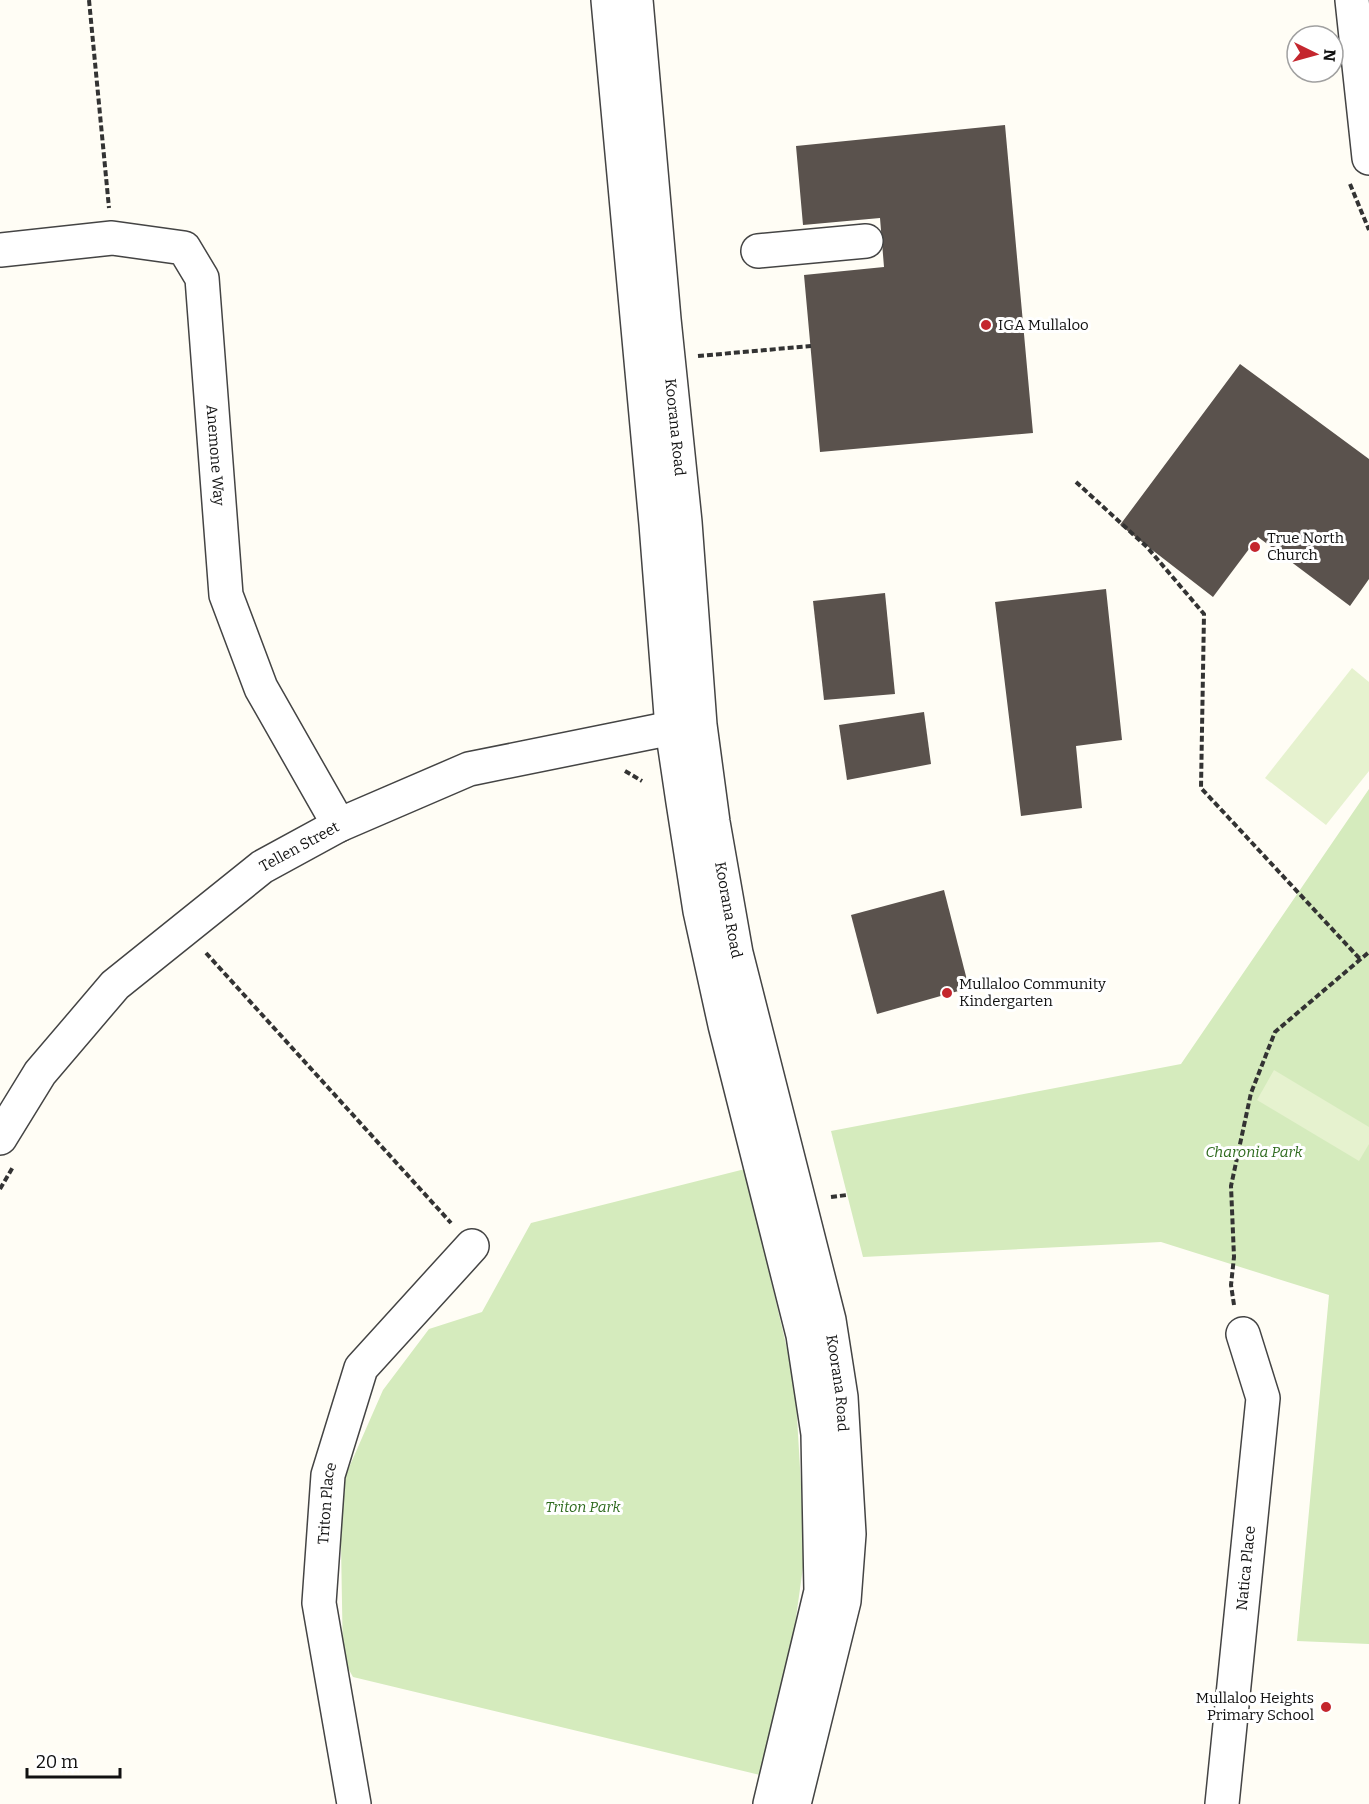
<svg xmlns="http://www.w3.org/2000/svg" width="1369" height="1804" viewBox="0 0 1369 1804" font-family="Bitter,serif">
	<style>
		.green { fill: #d5ebbd }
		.pitch { fill: #e6f2cf }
		.building { fill: #5a524d }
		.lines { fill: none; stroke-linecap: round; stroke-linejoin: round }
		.minor-casing { stroke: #444; stroke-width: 36 }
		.path { stroke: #333; stroke-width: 4; stroke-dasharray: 6 3; stroke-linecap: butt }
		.minor { stroke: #fff; stroke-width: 33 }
		.poi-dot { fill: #c4262e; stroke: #fff; stroke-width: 2 }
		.labels { text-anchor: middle; stroke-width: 6; stroke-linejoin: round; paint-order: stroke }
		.poi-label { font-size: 15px; fill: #111; stroke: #fff; text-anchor: start }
		.street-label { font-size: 15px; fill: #111; stroke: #fff }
		.park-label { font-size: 15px; font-style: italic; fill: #2f6b1f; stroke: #fff }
	</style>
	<rect width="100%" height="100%" fill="#fffdf5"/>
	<g class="green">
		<path d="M1369,789V1644L1297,1641L1329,1295L1161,1242L863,1257L831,1131L1181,1064Z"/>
		<path d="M745,1169L795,1383L805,1553L787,1682L760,1775L353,1677L343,1659L340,1488L383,1390L429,1329L482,1312L531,1223Z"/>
	</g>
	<g class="pitch">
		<path d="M1352,668L1369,682V771L1326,825L1265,778Z"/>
		<path d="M1274,1070L1369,1127V1144L1359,1161L1257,1100Z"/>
	</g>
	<g class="building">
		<path d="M1005,125L1033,433L820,452L804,275L884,267L880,218L803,225L796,146Z"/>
		<path d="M1240,364L1369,459V579L1350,606L1258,537L1213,597L1120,525Z"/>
		<path d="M1106,589L1122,740L1076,746L1082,808L1021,816L995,602Z"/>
		<path d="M885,593L895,694L824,700L813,601Z"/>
		<path d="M924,712L931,764L847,780L839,725Z"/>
		<path d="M944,890L969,988L877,1014L851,915Z"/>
	</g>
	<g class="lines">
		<g class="minor-casing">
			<g id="minor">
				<path d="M608,0L656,524L672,728L683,802L700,911L725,1025L803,1335L818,1434L821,1591L770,1804"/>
				<path id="s1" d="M636,0L664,319L685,522L700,725L713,822L736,953L829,1320L841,1397L849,1534L844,1601L794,1804"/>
				<path d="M1352,0L1369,158"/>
				<path id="s2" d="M0,250L112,238L184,248L202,278L226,595L261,688L339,825"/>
				<path d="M758,251L866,241"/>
				<path id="s3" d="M0,1138L40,1073L115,985L262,867L339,825L469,769L672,728L693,725"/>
				<path id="s4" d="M354,1804L319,1603L328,1475L361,1368L472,1246"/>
				<path id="s5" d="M1222,1804L1263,1398L1243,1334"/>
			</g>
		</g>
		<g class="path">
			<path d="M89,0L109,208"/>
			<path d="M1350,184L1369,230"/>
			<path d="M698,356L811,346"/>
			<path d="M1076,482L1147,547L1204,614L1201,788L1360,959"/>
			<path d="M625,771L642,781"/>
			<path d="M206,953L451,1223"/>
			<path d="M0,1189L13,1167"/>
			<path d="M831,1197L847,1195"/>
			<path d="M1234,1305L1231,1285L1234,1257L1231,1186L1251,1093L1275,1032L1369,952"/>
		</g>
		<use href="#minor" class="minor"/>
	</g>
	<g class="poi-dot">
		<circle cx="986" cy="325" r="6"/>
		<circle cx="1255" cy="547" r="6"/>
		<circle cx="947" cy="993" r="6"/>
		<circle cx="1326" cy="1707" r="6"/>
	</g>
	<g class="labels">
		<g class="poi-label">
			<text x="998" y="330">IGA Mullaloo</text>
			<text x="1267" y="543">True North<tspan x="1267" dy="17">Church</tspan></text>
			<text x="959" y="989">Mullaloo Community<tspan x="959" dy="17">Kindergarten</tspan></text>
			<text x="1314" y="1703" text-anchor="end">Mullaloo Heights<tspan x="1314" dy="17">Primary School</tspan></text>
		</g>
		<g class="street-label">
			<text dy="5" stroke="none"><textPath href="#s1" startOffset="429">Koorana Road</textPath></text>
			<text dy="5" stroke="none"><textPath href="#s2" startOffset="398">Anemone Way</textPath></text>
			<text dy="5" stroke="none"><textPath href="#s3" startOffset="423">Tellen Street</textPath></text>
			<text dy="5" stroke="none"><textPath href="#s1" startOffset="915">Koorana Road</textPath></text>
			<text dy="5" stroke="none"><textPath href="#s1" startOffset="1401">Koorana Road</textPath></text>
			<text dy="5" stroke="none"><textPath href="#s4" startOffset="304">Triton Place</textPath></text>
			<text dy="5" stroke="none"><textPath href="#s5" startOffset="237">Natica Place</textPath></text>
		</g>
		<g class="park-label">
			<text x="1254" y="1157">Charonia Park</text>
			<text x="583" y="1512">Triton Park</text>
		</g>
	</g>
	<g transform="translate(1315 54) rotate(95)"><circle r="28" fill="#ffffff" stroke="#a0a0a0" stroke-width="1.5"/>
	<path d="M0-4.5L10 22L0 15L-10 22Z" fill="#c4262e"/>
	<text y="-9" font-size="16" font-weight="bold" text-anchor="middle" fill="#111111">N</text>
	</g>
	<path d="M27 1768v9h93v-9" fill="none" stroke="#111111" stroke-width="3"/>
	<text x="36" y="1768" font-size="18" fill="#111111" stroke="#ffffff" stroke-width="4.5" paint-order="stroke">20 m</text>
</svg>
